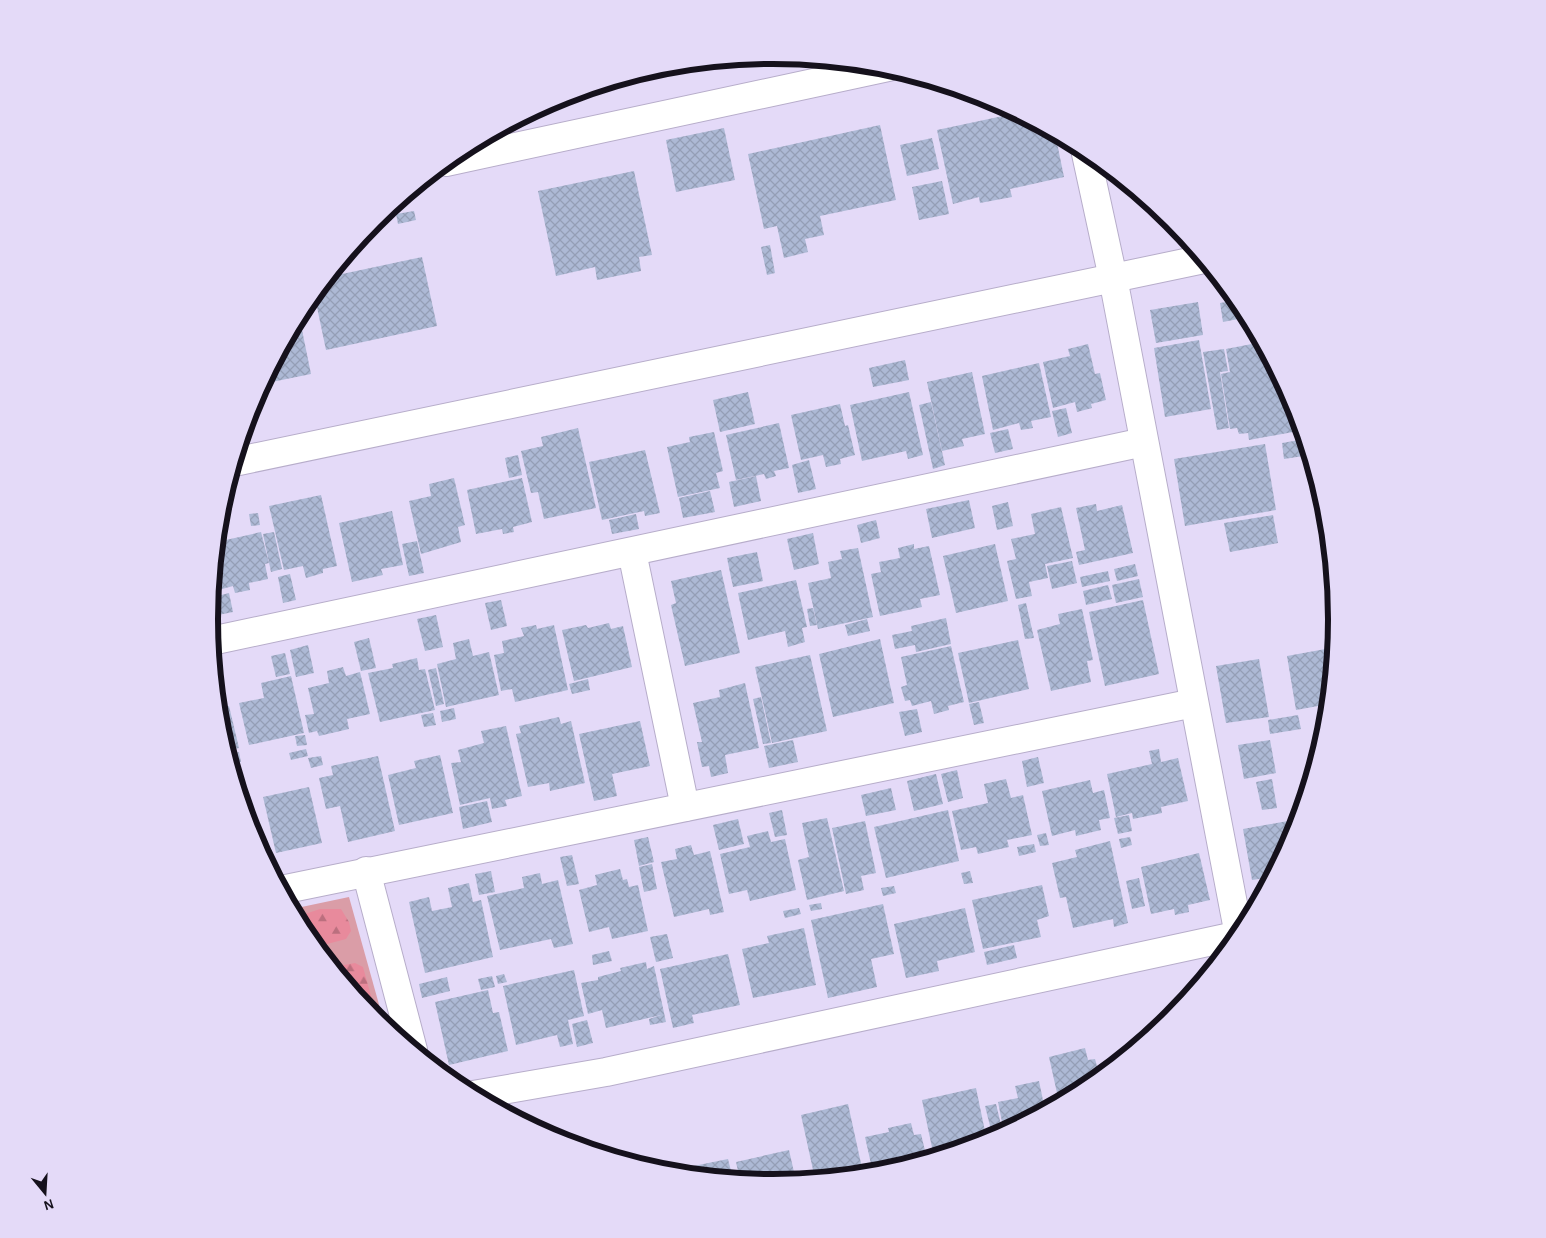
<svg xmlns="http://www.w3.org/2000/svg" width="1546" height="1238" viewBox="0 0 1546 1238" font-family="'Alegreya Sans',sans-serif">
	<style>
		.green { fill: #da9da7 }
		.forest { fill: url(#forest-firs) }
		.building { fill: url(#building-cross-hatch) }
		.lines { fill: none; stroke-linecap: round; stroke-linejoin: round }
		.minor-casing { stroke: #b7adca; stroke-width: 30 }
		.minor { stroke: #fff; stroke-width: 28 }
		.rim { fill: none; stroke: #15111c; stroke-width: 6 }
	</style>
	<defs>
		<pattern id="forest-firs" width="22" height="20" patternUnits="userSpaceOnUse" patternTransform="scale(1.25)"><rect width="22" height="20" fill="#e88a9c"/><path d="M5 1l3.5 6h-7zM16 11l3.5 6h-7z" fill="#bb6f7e"/></pattern>
		<pattern id="building-cross-hatch" width="8" height="8" patternUnits="userSpaceOnUse" patternTransform="scale(1.25)"><rect width="8" height="8" fill="#adb9d5"/><path d="M0 0l8 8M0 8l8-8" fill="none" stroke="#949eb6"/></pattern>
	</defs>
	<rect width="100%" height="100%" fill="#e4daf8"/>
	<path class="green" d="M349,897L385,1026L374,1018L304,932L292,909Z"/>
	<g class="forest">
		<path d="M320,909H341L349,922L351,931L346,939L316,947L304,932L296,917Z"/>
		<path d="M355,963L363,967L378,1021L333,967Z"/>
	</g>
	<g class="building">
		<path d="M1017,113L1055,133L1064,177L1010,189L1012,197L980,203L979,197L953,204L937,130Z"/>
		<path d="M880,125L896,200L820,216L824,235L805,239L808,252L784,258L777,226L764,229L748,154Z"/>
		<path d="M724,128L735,180L676,192L666,140Z"/>
		<path d="M932,138L939,169L907,176L900,145Z"/>
		<path d="M634,171L652,255L639,257L641,271L597,280L595,267L556,276L538,191Z"/>
		<path d="M942,181L949,214L919,220L912,187Z"/>
		<path d="M414,211L416,220L398,224L396,214Z"/>
		<path d="M770,245L775,273L767,275L761,247Z"/>
		<path d="M422,257L437,326L326,350L314,293L328,277Z"/>
		<path d="M1237,300L1248,317L1223,322L1220,303Z"/>
		<path d="M1198,302L1203,335L1156,343L1150,310Z"/>
		<path d="M295,322L296,325H301L311,374L262,384Z"/>
		<path d="M1199,340L1211,409L1165,417L1154,348Z"/>
		<path d="M1262,342L1294,403L1299,421L1291,422L1293,432L1249,440L1248,433L1239,434L1237,428L1230,429L1221,374L1230,372L1226,349Z"/>
		<path d="M1088,344L1095,374L1100,373L1106,400L1091,404L1092,408L1077,412L1075,402L1053,408L1043,362L1070,356L1068,349Z"/>
		<path d="M1224,349L1228,371L1220,372L1229,428L1217,430L1203,352Z"/>
		<path d="M905,360L909,380L873,387L869,368Z"/>
		<path d="M1039,363L1051,417L1031,421L1033,428L1021,430L1019,423L993,430L982,376Z"/>
		<path d="M972,372L985,434L962,439L964,446L942,451L927,382Z"/>
		<path d="M748,392L755,424L720,432L713,400Z"/>
		<path d="M909,392L923,455L908,459L906,451L862,461L850,405Z"/>
		<path d="M931,402L945,465L933,469L919,405Z"/>
		<path d="M840,404L845,426L848,425L855,455L840,459L841,464L826,467L823,455L801,460L791,415Z"/>
		<path d="M1066,408L1072,433L1058,437L1052,411Z"/>
		<path d="M779,423L789,468L774,471L776,476L766,479L764,474L736,480L726,435Z"/>
		<path d="M578,428L596,508L544,519L538,492L531,493L521,451L543,446L541,437Z"/>
		<path d="M1008,429L1013,449L995,453L990,433Z"/>
		<path d="M714,432L723,471L716,473L720,488L678,497L667,447L690,442L689,437Z"/>
		<path d="M1305,439L1310,455L1284,459L1282,443Z"/>
		<path d="M1265,444L1276,510L1185,526L1174,459Z"/>
		<path d="M645,450L660,513L645,516L644,511L602,520L589,462Z"/>
		<path d="M518,455L522,475L509,478L505,458Z"/>
		<path d="M809,460L816,489L798,493L792,465Z"/>
		<path d="M756,476L761,501L734,507L729,482Z"/>
		<path d="M454,478L465,525L458,527L461,542L421,554L409,501L431,496L429,484Z"/>
		<path d="M522,478L532,522L513,527L514,532L503,534L502,529L476,534L467,490Z"/>
		<path d="M710,491L715,512L683,518L679,498Z"/>
		<path d="M321,495L337,566L323,569V573L306,578L303,566L284,570L269,506Z"/>
		<path d="M969,500L975,528L932,538L926,509Z"/>
		<path d="M1008,502L1013,526L997,530L992,506Z"/>
		<path d="M1096,504L1097,511L1122,505L1133,553L1079,565L1076,552L1085,550L1076,508Z"/>
		<path d="M1061,507L1073,558L1045,564L1048,578L1029,582L1032,596L1016,599L1007,561L1016,559L1011,539L1035,534L1031,514Z"/>
		<path d="M392,511L403,565L381,569L383,575L352,582L339,523Z"/>
		<path d="M258,513L260,525L251,526L249,514Z"/>
		<path d="M636,514L639,529L612,534L609,520Z"/>
		<path d="M1273,515L1278,543L1230,552L1224,523Z"/>
		<path d="M876,520L880,538L861,543L857,525Z"/>
		<path d="M261,532L269,563L265,564L268,579L249,583L250,590L235,593L233,586L215,591L213,582L217,542Z"/>
		<path d="M274,532L282,569L271,572L263,534Z"/>
		<path d="M813,533L819,564L794,570L787,539Z"/>
		<path d="M417,541L424,573L409,576L402,544Z"/>
		<path d="M914,544V549L929,546L940,595L920,599L922,607L880,616L871,574L881,572L879,562L900,558L898,548Z"/>
		<path d="M995,544L1008,601L956,613L943,556Z"/>
		<path d="M858,548L873,617L818,629L808,583L831,578L828,562L842,559L840,551Z"/>
		<path d="M757,552L763,581L733,587L727,558Z"/>
		<path d="M1072,561L1077,583L1052,589L1047,566Z"/>
		<path d="M1135,564L1138,576L1117,581L1114,569Z"/>
		<path d="M721,570L740,653L685,666L671,605L676,603L671,581Z"/>
		<path d="M1108,571L1110,581L1082,587L1080,577Z"/>
		<path d="M290,574L296,600L283,603L278,577Z"/>
		<path d="M1139,579L1143,597L1116,603L1112,585Z"/>
		<path d="M796,580L807,627L802,628L805,642L788,647L785,631L748,640L738,593Z"/>
		<path d="M1108,585L1112,599L1086,605L1083,591Z"/>
		<path d="M229,593L233,612L218,615L214,597Z"/>
		<path d="M501,600L507,626L491,630L485,603Z"/>
		<path d="M1143,600L1159,674L1105,686L1089,612Z"/>
		<path d="M1026,603L1034,638L1025,639L1018,605Z"/>
		<path d="M813,608L817,625L810,626L807,609Z"/>
		<path d="M1082,609L1093,660L1087,661L1091,682L1051,691L1037,630L1060,624L1058,614Z"/>
		<path d="M436,615L443,647L425,651L417,619Z"/>
		<path d="M946,618L951,644L916,652L915,645L895,649L892,635L912,631L911,626Z"/>
		<path d="M867,619L870,631L848,636L845,625Z"/>
		<path d="M609,623L611,629L623,626L632,667L574,681L562,630L586,625L588,628Z"/>
		<path d="M536,625L537,629L554,625L568,690L515,702L512,689L501,691L494,655L504,653L502,641L524,636L521,628Z"/>
		<path d="M369,638L376,668L361,671L354,642Z"/>
		<path d="M469,639L473,656L489,652L499,695L446,707L437,664L456,659L453,643Z"/>
		<path d="M880,639L894,703L833,717L819,654Z"/>
		<path d="M1018,640L1029,689L969,703L958,653Z"/>
		<path d="M308,645L314,673L296,677L290,650Z"/>
		<path d="M951,646L964,702L948,706L949,710L934,714L931,701L912,706L910,700L905,701L901,687L907,685L901,657Z"/>
		<path d="M1331,648L1333,659L1329,704L1296,710L1287,656Z"/>
		<path d="M285,653L290,674L276,677L271,656Z"/>
		<path d="M810,655L827,731L772,743L755,667Z"/>
		<path d="M417,658L419,670L425,669L435,710L380,722L368,673L393,668L392,664Z"/>
		<path d="M1259,659L1269,717L1226,723L1216,666Z"/>
		<path d="M343,667L346,676L360,672L370,714L347,719L349,729L319,736L317,731L309,733L305,715L314,714L308,688L329,683L327,671Z"/>
		<path d="M436,668L444,704L436,706L428,670Z"/>
		<path d="M291,676L304,733L249,745L239,703L264,698L261,683Z"/>
		<path d="M588,679L590,690L572,694L569,684Z"/>
		<path d="M745,683L759,748L725,755L728,773L711,777L709,766L702,767L697,742H702L693,703L720,697L719,690Z"/>
		<path d="M761,697L771,743L763,744L753,699Z"/>
		<path d="M979,702L984,723L974,725L969,704Z"/>
		<path d="M229,706L239,748L226,751L220,729L218,708Z"/>
		<path d="M454,708L456,719L442,722L440,711Z"/>
		<path d="M917,709L922,732L905,736L899,712Z"/>
		<path d="M433,713L436,725L424,727L421,715Z"/>
		<path d="M1298,715L1301,729L1270,734L1268,720Z"/>
		<path d="M559,717L561,724L571,721L585,783L550,791L549,783L528,787L516,734L521,733L519,726Z"/>
		<path d="M640,721L650,766L612,774L617,796L594,801L579,734Z"/>
		<path d="M506,726L522,796L505,800L507,806L492,809L490,798L460,805L451,763L461,762L458,750L484,743L481,731Z"/>
		<path d="M305,735L307,745L297,746L295,736Z"/>
		<path d="M793,740L798,762L769,768L764,746Z"/>
		<path d="M1270,740L1276,773L1244,779L1238,745Z"/>
		<path d="M306,749L308,756L291,760L289,753Z"/>
		<path d="M1159,749L1161,762L1178,758L1188,801L1161,807L1162,813L1133,819L1132,813L1116,817L1107,774L1152,764L1149,751Z"/>
		<path d="M239,752L241,762L231,764L228,755Z"/>
		<path d="M440,755L453,813L399,825L388,775L416,768L414,761Z"/>
		<path d="M321,756L323,765L311,768L308,758Z"/>
		<path d="M378,756L395,831L348,842L340,806L326,809L319,778L333,775L331,766Z"/>
		<path d="M1038,757L1044,783L1027,787L1022,761Z"/>
		<path d="M957,770L963,798L948,802L941,774Z"/>
		<path d="M936,774L943,804L914,811L907,781Z"/>
		<path d="M1006,779L1011,798L1023,795L1032,835L1007,840L1009,847L978,854L976,847L961,850L952,811L988,803L984,784Z"/>
		<path d="M1272,779L1277,808L1262,810L1256,782Z"/>
		<path d="M1090,780L1093,793L1104,790L1110,818L1099,820L1101,830L1076,836L1075,830L1052,836L1042,791Z"/>
		<path d="M309,787L322,843L276,853L263,797Z"/>
		<path d="M891,788L896,810L866,816L861,795Z"/>
		<path d="M487,801L492,822L463,829L459,807Z"/>
		<path d="M782,810L787,835L775,837L769,813Z"/>
		<path d="M948,810L959,861L886,878L874,827Z"/>
		<path d="M1129,815L1132,831L1118,834L1114,818Z"/>
		<path d="M827,818L844,891L807,900L798,860L809,857L802,823Z"/>
		<path d="M738,819L744,844L719,850L713,825Z"/>
		<path d="M1299,819L1294,835L1272,877L1252,880L1243,829Z"/>
		<path d="M865,821L876,873L861,876L864,890L846,894L832,828Z"/>
		<path d="M768,831L771,842L785,839L796,890L750,901L747,890L729,894L720,854L750,847L747,836Z"/>
		<path d="M1046,833L1049,845L1040,846L1037,835Z"/>
		<path d="M648,837L654,862L639,866L634,840Z"/>
		<path d="M1130,837L1132,845L1121,848L1119,839Z"/>
		<path d="M1110,841L1128,923L1114,927L1113,919L1073,928L1066,897L1060,898L1052,863L1077,857L1075,850Z"/>
		<path d="M1034,844L1036,852L1019,856L1017,847Z"/>
		<path d="M691,845L694,855L710,851L724,912L710,915L709,909L674,917L661,862L677,859L675,849Z"/>
		<path d="M1199,853L1210,900L1188,905L1189,912L1175,915L1174,909L1151,914L1141,867Z"/>
		<path d="M572,855L579,884L567,886L560,857Z"/>
		<path d="M652,864L657,889L644,892L639,867Z"/>
		<path d="M620,869L623,880L627,879L629,887L638,885L648,931L612,939L609,927L589,932L579,890L597,885L595,875Z"/>
		<path d="M491,871L495,892L479,895L475,874Z"/>
		<path d="M970,871L973,883L964,884L961,873Z"/>
		<path d="M540,873L542,884L558,880L573,944L554,948L551,939L500,950L487,896L524,888L522,877Z"/>
		<path d="M1139,878L1145,906L1132,909L1126,881Z"/>
		<path d="M469,883L473,902L481,900L493,957L425,973L409,902L429,897L432,911L452,907L448,888Z"/>
		<path d="M1042,885L1049,916L1037,920L1041,937L983,949L972,900Z"/>
		<path d="M894,886L896,893L883,896L881,888Z"/>
		<path d="M821,903L822,909L811,911L809,905Z"/>
		<path d="M883,904L894,954L871,959L877,987L828,998L811,920Z"/>
		<path d="M799,908L801,914L785,918L783,911Z"/>
		<path d="M965,908L975,952L937,961L939,971L906,978L894,924Z"/>
		<path d="M804,928L816,985L753,998L742,949L769,943L767,936Z"/>
		<path d="M667,934L673,958L656,962L650,937Z"/>
		<path d="M1014,945L1017,958L987,965L984,952Z"/>
		<path d="M609,951L612,961L593,965L592,955Z"/>
		<path d="M728,954L740,1005L692,1015L694,1023L673,1028L660,969Z"/>
		<path d="M646,962L647,969L654,966L666,1022L650,1025L649,1019L661,1015L606,1028L602,1010L588,1014L581,983L598,980V977L621,971L620,968Z"/>
		<path d="M574,970L584,1016L568,1020L573,1044L560,1047L557,1035L516,1045L503,986Z"/>
		<path d="M504,974L507,982L498,984L496,976Z"/>
		<path d="M492,976L495,987L481,990L478,979Z"/>
		<path d="M447,977L450,991L422,998L419,984Z"/>
		<path d="M488,990L493,1013L499,1012L508,1051L449,1065L435,1002Z"/>
		<path d="M587,1020L593,1043L577,1047L572,1024Z"/>
		<path d="M1085,1048L1088,1060L1095,1059L1100,1077L1086,1088L1059,1102L1049,1057Z"/>
		<path d="M1127,1054L1113,1066L1111,1058Z"/>
		<path d="M1039,1081L1045,1110L1004,1132L998,1102L1018,1098L1015,1086Z"/>
		<path d="M976,1088L987,1141L934,1157L922,1100Z"/>
		<path d="M848,1104L862,1168L856,1169L857,1175L815,1179L801,1115Z"/>
		<path d="M996,1104L1003,1133L993,1138L985,1106Z"/>
		<path d="M911,1123L914,1135L921,1134L927,1159L873,1173L865,1137L889,1132L888,1128Z"/>
		<path d="M789,1150L796,1181L773,1183L740,1180L736,1162Z"/>
		<path d="M728,1159L733,1179L675,1173L674,1170Z"/>
		<path d="M812,1171L814,1179L800,1180L799,1174Z"/>
	</g>
	<g class="lines">
		<g class="minor-casing">
			<g id="minor">
				<path d="M1085,149L1113,278L1239,935"/>
				<path d="M446,162L888,67"/>
				<path d="M234,462L1204,259"/>
				<path d="M632,552L685,807"/>
				<path d="M211,641L1144,442"/>
				<path d="M366,871L413,1050"/>
				<path d="M281,890L1194,703"/>
				<path d="M473,1095L606,1072L1240,935"/>
			</g>
		</g>
		<use href="#minor" class="minor"/>
	</g>
	<path d="M0 0H1546V1238H0ZM218 619a555 555 0 1 1 1110 0a555 555 0 1 1-1110 0Z" fill="#e4daf8" fill-rule="evenodd"/>
	<path class="rim" d="M218 619a555 555 0 1 1 1110 0a555 555 0 1 1-1110 0Z"/>
	<g transform="translate(45 1193) rotate(162)" stroke="#e4daf8" stroke-width="4" paint-order="stroke">
	<path d="M0-4L9 19L0 12L-9 19Z" fill="#15111c"/>
	<text y="-8" font-size="14" font-weight="bold" text-anchor="middle" fill="#15111c">N</text>
	</g>
</svg>
